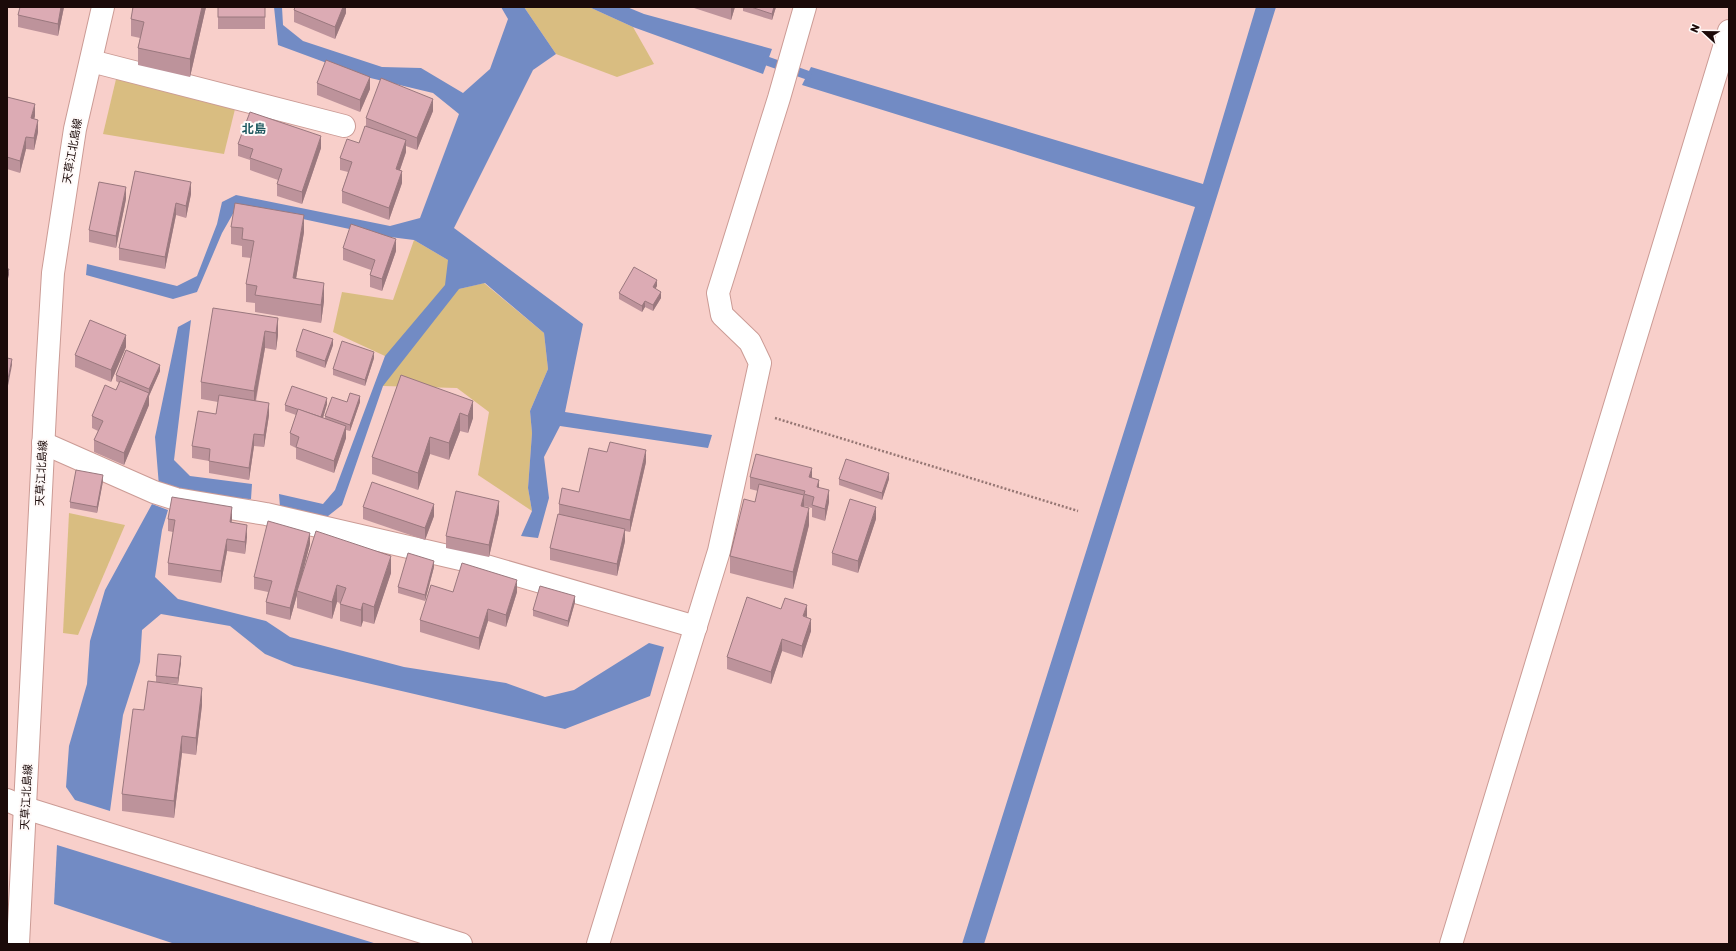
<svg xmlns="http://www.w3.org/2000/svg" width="1736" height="951" viewBox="0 0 1736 951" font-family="Rubik,'Noto Sans JP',sans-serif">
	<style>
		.green { fill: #d9bd81 }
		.water { fill: #728bc4 }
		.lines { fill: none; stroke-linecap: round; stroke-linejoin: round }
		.stream { stroke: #728bc4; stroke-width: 9 }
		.minor-casing { stroke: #cb9b95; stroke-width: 24 }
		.tertiary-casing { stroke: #cb9b95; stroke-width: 24 }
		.path { stroke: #957673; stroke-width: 2.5; stroke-dasharray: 2 2; stroke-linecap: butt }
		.minor { stroke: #fff; stroke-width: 22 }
		.tertiary { stroke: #fff; stroke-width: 22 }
		.wall { fill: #bd939b }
		.shaded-wall { fill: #9a787e }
		.building { fill: #dcabb4; stroke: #9a787e }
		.labels { text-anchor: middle; stroke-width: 4; stroke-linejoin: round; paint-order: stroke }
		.street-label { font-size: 11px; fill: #1b0a09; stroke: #fffaf9 }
		.neighbourhood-label { font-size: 12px; font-weight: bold; fill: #1f5960; stroke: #fffaf9 }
	</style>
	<rect width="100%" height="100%" fill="#f8cfca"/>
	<g class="green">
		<path d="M524,7H589L633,27L654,64L617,77L556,54Z"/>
		<path d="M117,75L236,105L224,154L103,134Z"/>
		<path d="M414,240L448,260L459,289L484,283L544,333L548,369L530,411L532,433L528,488L532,511L478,475L489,412L457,388L383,386L385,356L333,332L342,292L393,300Z"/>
		<path d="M69,513L125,525L78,635L63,633Z"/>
	</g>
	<g class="water">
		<path d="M274,7H282L283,25L303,41L382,67L421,68L463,93L490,69L508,19L501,7H524L556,54L533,70L454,228L583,324L565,412L712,435L708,448L560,426L544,457L549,498L538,538L521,536L532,511L528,488L532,433L530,411L548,369L544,333L485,283L459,289L383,386L342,505L323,520L280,507L279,494L323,504L335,490L385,356L445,285L448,260L414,240L382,236L238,205L222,233L197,292L173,299L86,275L87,264L177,286L197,276L217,224L222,202L236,195L390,226L420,218L459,114L433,93L362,76L278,45Z"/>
		<path d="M589,7H627L644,14L772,49L763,74L633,27Z"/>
		<path d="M1256,7H1276L984,944H962L1195,207L802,85L811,67L1203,184Z"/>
		<path d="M191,320L174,460L190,476L252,484L251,499L200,497L159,486L155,437L178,327Z"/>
		<path d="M152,504L168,510L162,530L155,577L178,599L266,621L290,637L404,667L506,683L545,697L574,690L649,643L664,647L650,696L565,729L294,666L265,654L230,626L161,614L142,630L140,662L123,715L110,811L75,800L66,787L69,746L87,684L90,641L105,590Z"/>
		<path d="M57,845L377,944H175L54,904Z"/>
	</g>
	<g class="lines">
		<path class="stream" d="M767,61L807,75"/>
		<g class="minor-casing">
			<g id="minor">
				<path d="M91,61L344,126"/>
				<path d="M43,443L154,492L176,499L266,514L469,561L696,627"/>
				<path d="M7,800L25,808"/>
				<path d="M598,944L719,551L760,363L750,342L722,315L718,293L779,98L805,7"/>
				<path d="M1451,944L1729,31"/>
			</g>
		</g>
		<g class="tertiary-casing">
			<g id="tertiary">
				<path d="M25,808L461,944"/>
				<path d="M18,944L47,372L53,273L75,129L103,7"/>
			</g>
		</g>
		<path class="path" d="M775,418L1078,511"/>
		<use href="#minor" class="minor"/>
		<use href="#tertiary" class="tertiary"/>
	</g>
	<g class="wall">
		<path d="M64,7L58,36L18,27V15Z"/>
		<path d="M133,7H206L190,77L138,65V48L140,38L131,36V19Z"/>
		<rect x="218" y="7" width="47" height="22"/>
		<path d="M346,7V13L335,39L294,22V10Z"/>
		<path d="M691,7H735L731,20Z"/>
		<path d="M743,7H776L772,20L743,11Z"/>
		<path d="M317,83L370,89L360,112L317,95Z"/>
		<path d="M7,97L35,116L34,119L38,132L34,150L26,149L20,173L7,169Z"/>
		<path d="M433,111L417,150L406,146V152L400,170L402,183L389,220L342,203V191L348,172L340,170V158L359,143L366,126V118Z"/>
		<path d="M238,144L321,148L302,204L277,196V184L278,180L250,170V160L238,156Z"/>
		<path d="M135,171L191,194L186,218L176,215L165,269L119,260V248Z"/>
		<path d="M126,199L116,248L89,242V230Z"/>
		<path d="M231,227L304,232L296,279L324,301L321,323L255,312V303L246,302V284L251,258L242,257V246L231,244Z"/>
		<path d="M343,248L396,251L382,291L370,287V275L371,270L343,260Z"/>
		<path d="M657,286L655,289L661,298L653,311L645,307L642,312L619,299V293Z"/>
		<path d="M278,318V335L276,350L265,348L256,401L269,415L264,447L254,446L249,480L209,473V461L192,458V446L216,414L218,402L201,399V382Z"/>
		<path d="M333,345L325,368L296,357V351Z"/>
		<path d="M126,347L111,382L75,367V355Z"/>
		<path d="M374,358L365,386L333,375V369Z"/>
		<path d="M160,371L149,396V405L124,465L94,452V440L98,431L92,428V416L116,390L119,383L116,381V375Z"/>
		<path d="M401,375L473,418L468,433L460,431L449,460L430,454L418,490L372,474V457Z"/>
		<path d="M347,402H360L350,431L346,430V438L334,473L296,459V448L290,445V433L296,415L285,411V405L327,404L323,418H325V416Z"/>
		<path d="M646,462L630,532L625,531V541L617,576L550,560V548L559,514V504L579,492Z"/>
		<path d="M750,477L812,478L829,502L825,521L812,517V508L804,506L809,525L793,589L730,573V556L755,502L758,491L750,489Z"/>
		<path d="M839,479H889L882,500L839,485Z"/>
		<path d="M103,481L97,513L70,508V502Z"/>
		<path d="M363,507L434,516L425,540L363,519Z"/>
		<path d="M499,513L489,557L446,548V536Z"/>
		<path d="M168,519H232L231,522L247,537L245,554L227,551L221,583L168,575V563L173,532L168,531Z"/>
		<path d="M876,519L858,573L832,565V553Z"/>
		<path d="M310,544L302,574L391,573L374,624L363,621L361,627L340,621V603L337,602L332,619L297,608V595L290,620L266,614V602L268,592L254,589V577Z"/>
		<path d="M434,567L425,601L398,593V587Z"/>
		<path d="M453,592H517L506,627L488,621L479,650L420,632V620Z"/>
		<path d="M575,602L568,627L533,616V610Z"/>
		<path d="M807,617L811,631L802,658L782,651L771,684L727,669V657Z"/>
		<path d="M181,662L178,684L156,682V676Z"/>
		<path d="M202,705L196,755L182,753L174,818L122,811V794L144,710Z"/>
	</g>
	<g class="shaded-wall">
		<path d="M61,7H64L58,36V24Z"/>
		<path d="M202,7H206L190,77V59Z"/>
		<path d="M343,7H346V13L335,39V27Z"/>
		<path d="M731,7H735L731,20Z"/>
		<path d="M774,7H776L772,20V14Z"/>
		<path d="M370,77V89L360,112V100Z"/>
		<path d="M433,99V111L417,150V138Z"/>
		<path d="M35,104V116L31,130V118Z"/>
		<path d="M38,120V132L34,150V138Z"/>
		<path d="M321,136V148L302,204V192Z"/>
		<path d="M26,137V149L20,173V161Z"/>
		<path d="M406,140V152L396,181V169Z"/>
		<path d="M402,171V183L389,220V208Z"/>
		<path d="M191,182V194L186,218V206Z"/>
		<path d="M126,187V199L116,248V236Z"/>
		<path d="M176,203V215L165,269V257Z"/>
		<path d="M304,215V232L293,296V278Z"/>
		<path d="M396,239V251L382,291V279Z"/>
		<path d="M9,269V275L7,282V275Z"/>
		<path d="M657,280V286L653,293V287Z"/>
		<path d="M324,283V301L321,323V305Z"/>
		<path d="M661,292V298L653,311V305Z"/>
		<path d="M645,301V307L642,312V306Z"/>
		<path d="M278,318V335L276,350V333Z"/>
		<path d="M265,331V348L254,408V391Z"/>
		<path d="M126,335V347L111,382V370Z"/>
		<path d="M333,339V345L325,368V361Z"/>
		<path d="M374,352V358L365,386V380Z"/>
		<path d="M12,359V365L7,391V384Z"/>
		<path d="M160,365V371L149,396V389Z"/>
		<path d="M149,393V405L124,465V453Z"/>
		<path d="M360,396V402L350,431V425Z"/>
		<path d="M327,398V404L321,424V417Z"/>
		<path d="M473,401V418L468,433V416Z"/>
		<path d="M269,403V415L264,447V435Z"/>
		<path d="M460,413V431L449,460V443Z"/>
		<path d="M346,426V438L334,473V461Z"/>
		<path d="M254,434V446L249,480V468Z"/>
		<path d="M430,437V454L418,490V473Z"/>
		<path d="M646,450V462L630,532V520Z"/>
		<path d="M812,468V479L809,477Z"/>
		<path d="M889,473V479L882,500V493Z"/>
		<path d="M103,475V481L97,513V507Z"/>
		<path d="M819,480V492L817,487Z"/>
		<path d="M829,490V502L825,521V509Z"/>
		<path d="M804,495V513L801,506Z"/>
		<path d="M499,501V513L489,557V545Z"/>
		<path d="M434,504V516L425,540V528Z"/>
		<path d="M232,507V519L230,534V522Z"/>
		<path d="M876,507V519L858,573V561Z"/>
		<path d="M809,508V525L793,589V572Z"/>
		<path d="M247,525V537L245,554V542Z"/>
		<path d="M625,529V541L617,576V564Z"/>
		<path d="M310,533V544L298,591H297V595L290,620V608Z"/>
		<path d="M227,539V551L221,583V571Z"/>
		<path d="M391,556V573L374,624V607Z"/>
		<path d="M434,561V567L425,601V595Z"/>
		<path d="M517,580V592L506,627V615Z"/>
		<path d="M337,585V602L332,619V602Z"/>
		<path d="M575,596V602L568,627V621Z"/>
		<path d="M363,603V621L361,627V610Z"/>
		<path d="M807,605V617L803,616Z"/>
		<path d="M488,609V621L479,650V638Z"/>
		<path d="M811,619V631L802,658V646Z"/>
		<path d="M782,639V651L771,684V672Z"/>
		<path d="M181,656V662L178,684V678Z"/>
		<path d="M202,688V705L196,755V738Z"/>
		<path d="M182,736V753L174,818V801Z"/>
	</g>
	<g class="building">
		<path d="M20,7H61L58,24L18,15Z"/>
		<path d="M133,7H202L190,59L138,48L144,22L131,19Z"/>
		<rect x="218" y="7" width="47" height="10"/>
		<path d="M295,7H343L335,27L294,10Z"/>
		<path d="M751,7H774L772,14Z"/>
		<path d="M326,60L370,77L360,100L317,83Z"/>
		<path d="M381,78L433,99L417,138L366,118Z"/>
		<path d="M7,97L35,104L31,118L38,120L34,138L26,137L20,161L7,157Z"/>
		<path d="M250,112L321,136L302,192L277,184L282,169L250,158L253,149L238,144Z"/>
		<path d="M365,126L406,140L396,169L402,171L389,208L342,191L352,162L340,158L347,139L359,143Z"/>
		<path d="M135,171L191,182L186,206L176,203L165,257L119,248Z"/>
		<path d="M99,182L126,187L116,236L89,230Z"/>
		<path d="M235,203L304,215L293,278L324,283L321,305L255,295L257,286L246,284L254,241L242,239L243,228L231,227Z"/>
		<path d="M351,224L396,239L382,279L370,275L375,260L343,248Z"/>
		<path d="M634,267L657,280L653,287L661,292L653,305L645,301L642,306L619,293Z"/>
		<path d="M7,269H9L7,275Z"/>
		<path d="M213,308L278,318L276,333L265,331L254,391L201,382Z"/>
		<path d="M90,320L126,335L111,370L75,355Z"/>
		<path d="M303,329L333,339L325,361L296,351Z"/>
		<path d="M342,341L374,352L365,380L333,369Z"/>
		<path d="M126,350L160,365L149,389L116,375Z"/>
		<path d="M7,358L12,359L7,384Z"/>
		<path d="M401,375L473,401L468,416L460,413L449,443L430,437L418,473L372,457Z"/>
		<path d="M120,381L149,393L124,453L94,440L103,421L92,416L105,385L116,390Z"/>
		<path d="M292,386L327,398L321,417L285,405Z"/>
		<path d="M350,393L360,396L350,425L325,416L332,397L347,402Z"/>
		<path d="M219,395L269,403L264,435L254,434L249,468L209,461L210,449L192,446L198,411L216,414Z"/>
		<path d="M298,409L346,426L334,461L296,447L299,437L290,433Z"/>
		<path d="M610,442L646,450L630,520L559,504L562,488L579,492L589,448L607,452Z"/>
		<path d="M756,454L812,468L809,477L819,480L817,487L829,490L825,509L812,505L814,497L804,494L805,491L750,477Z"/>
		<path d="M846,459L889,473L882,493L839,479Z"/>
		<path d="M76,470L103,475L97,507L70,502Z"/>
		<path d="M372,482L434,504L425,528L363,507Z"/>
		<path d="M759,484L804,495L801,506L809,508L793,572L730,556L744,499L755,502Z"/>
		<path d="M456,491L499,501L489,545L446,536Z"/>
		<path d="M172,497L232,507L230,522L247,525L245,542L227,539L221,571L168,563L175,520L168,519Z"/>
		<path d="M850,499L876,507L858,561L832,553Z"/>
		<path d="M558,514L625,529L617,564L550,548Z"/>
		<path d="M268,521L310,533L290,608L266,602L272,581L254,577Z"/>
		<path d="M316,531L391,556L374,607L363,603L361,610L340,604L346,588L337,585L332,602L297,591Z"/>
		<path d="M408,553L434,561L425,595L398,587Z"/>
		<path d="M462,563L517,580L506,615L488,609L479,638L420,620L431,585L453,592Z"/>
		<path d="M540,586L575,596L568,621L533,610Z"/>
		<path d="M747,597L781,609L785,598L807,605L803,616L811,619L802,646L782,639L771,672L727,657Z"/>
		<path d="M158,654L181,656L178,678L156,676Z"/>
		<path d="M148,681L202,688L196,738L182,736L174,801L122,794L133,709L144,710Z"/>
	</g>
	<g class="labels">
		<g class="street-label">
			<text transform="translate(72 151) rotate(-80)" y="4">天草江北島線</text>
			<text transform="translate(41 473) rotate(-87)" y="4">天草江北島線</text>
			<text transform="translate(26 797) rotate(-87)" y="4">天草江北島線</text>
		</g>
		<g class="neighbourhood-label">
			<text x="254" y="133">北島</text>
		</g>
	</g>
	<rect width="1736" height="951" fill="none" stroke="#1b0a09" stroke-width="16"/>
	<g transform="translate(1704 32) rotate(292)" stroke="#fffaf9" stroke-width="3" paint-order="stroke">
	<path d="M0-3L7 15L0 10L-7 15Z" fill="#1b0a09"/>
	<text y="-6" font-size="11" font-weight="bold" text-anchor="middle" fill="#1b0a09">N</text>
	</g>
</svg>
